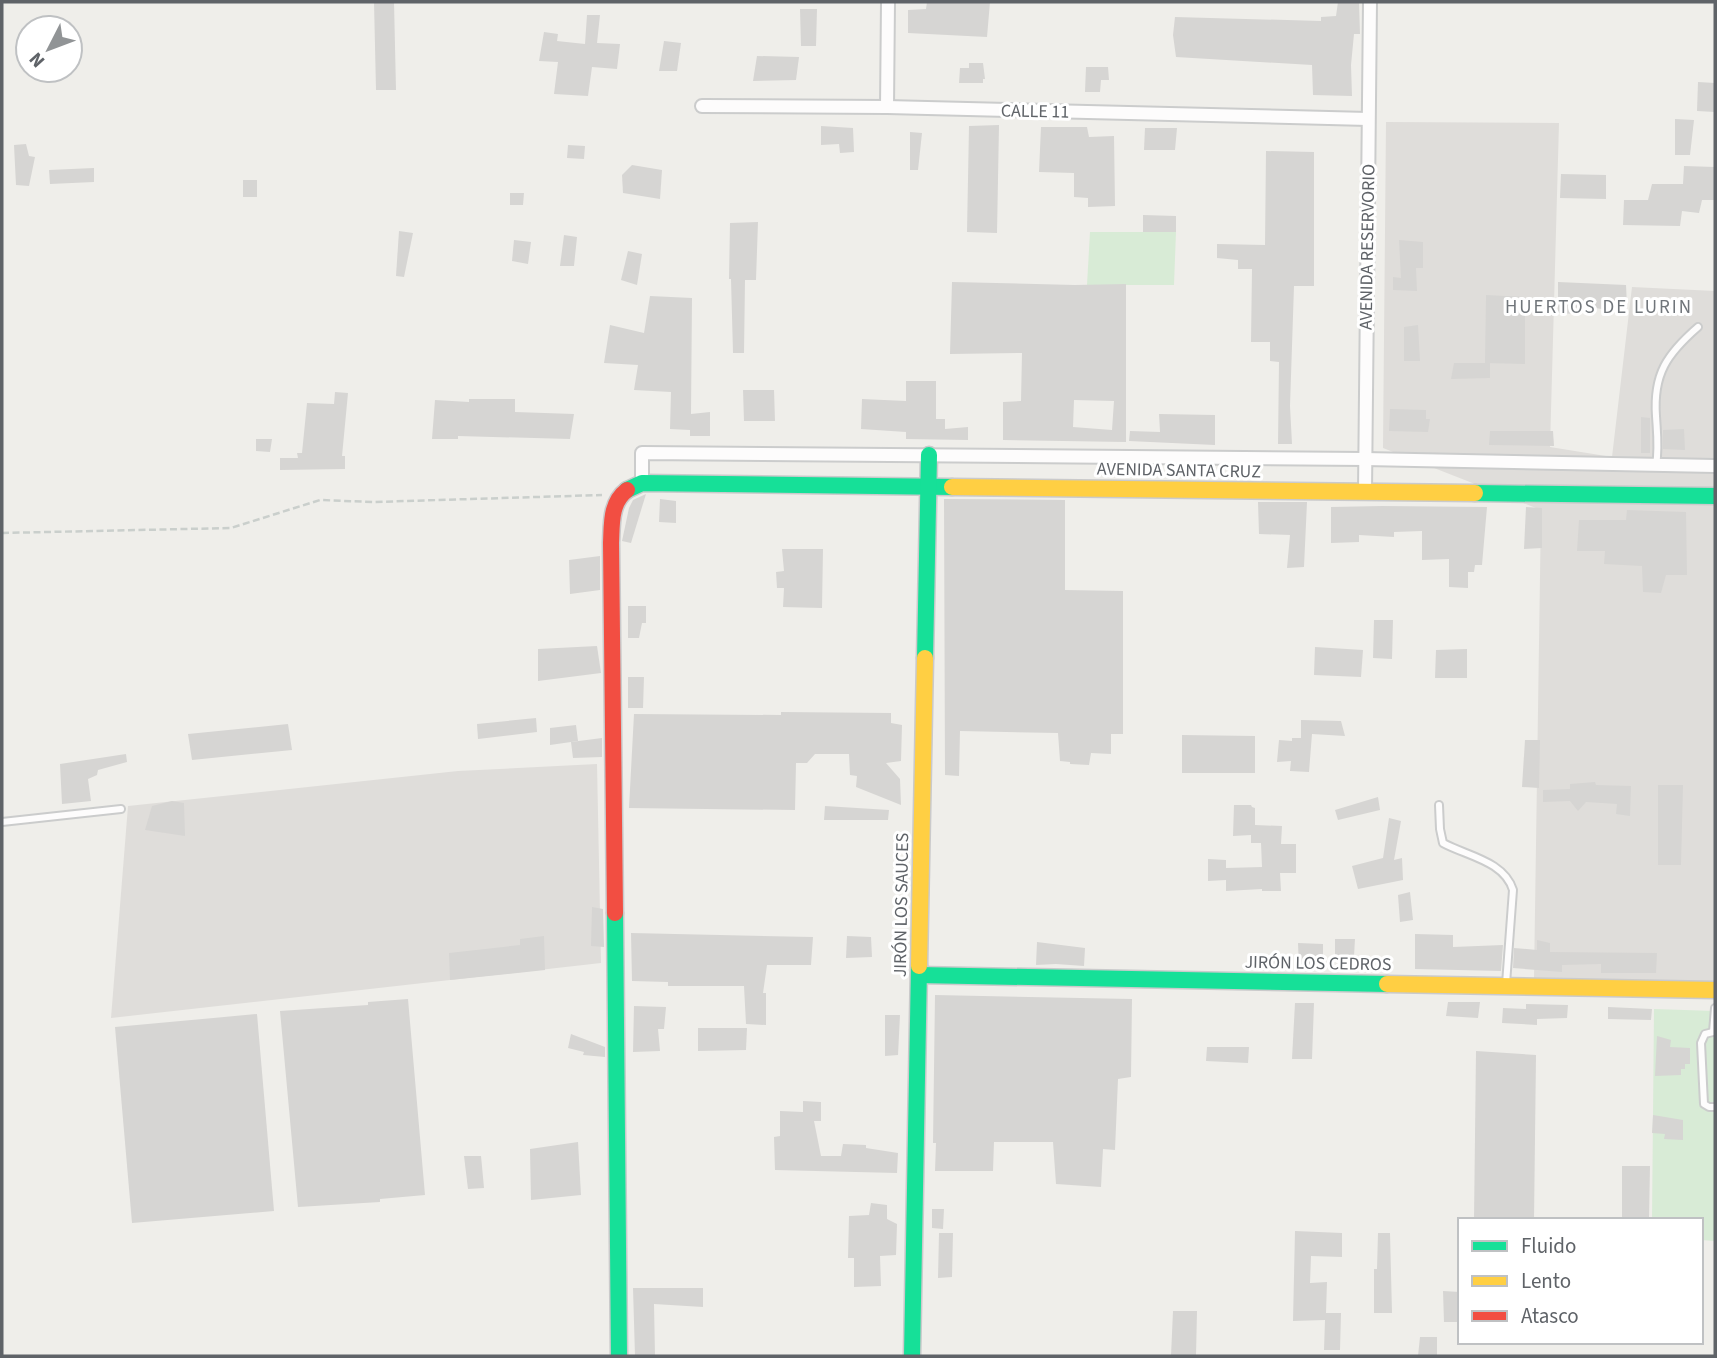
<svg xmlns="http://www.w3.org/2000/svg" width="1717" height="1358" viewBox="0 0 1717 1358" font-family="'Source Sans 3',sans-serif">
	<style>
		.industrial { fill: #dfddda }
		.green { fill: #d8ebd6 }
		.building { fill: #d6d5d3; fill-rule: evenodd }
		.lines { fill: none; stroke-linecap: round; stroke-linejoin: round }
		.lane-casing { stroke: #cbcccc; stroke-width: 10 }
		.street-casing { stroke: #cbcccc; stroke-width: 16 }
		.fast-casing { stroke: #cacacb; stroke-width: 19 }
		.slow-casing { stroke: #cacacb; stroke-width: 19 }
		.jam-casing { stroke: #cacacb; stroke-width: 19 }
		.path { stroke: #cacfcc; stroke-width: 2.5; stroke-dasharray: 7 3.5; stroke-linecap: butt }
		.lane { stroke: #fdfcfc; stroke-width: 6 }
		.street { stroke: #fdfcfc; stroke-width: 12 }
		.fast { stroke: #16e098; stroke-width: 16 }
		.slow { stroke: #ffcf43; stroke-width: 16 }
		.jam { stroke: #f24e42; stroke-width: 16 }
		.labels { text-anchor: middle; stroke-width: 6; stroke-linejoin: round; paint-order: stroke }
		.street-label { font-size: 18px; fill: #5f6368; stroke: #fff }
		.neighbourhood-label { font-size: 19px; letter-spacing: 2px; fill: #70757a; stroke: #fff }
	</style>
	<rect width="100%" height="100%" fill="#efeeea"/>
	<g class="industrial">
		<path d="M1386,122L1559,123L1550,447L1612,457L1632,287L1715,291V993L1534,978L1541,510L1383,448Z"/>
		<path d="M597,764L601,963L111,1018L128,806L458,771Z"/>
	</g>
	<g class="green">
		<path d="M1090,232H1176L1174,285H1087Z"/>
		<path d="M1654,1009L1715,1011V1241L1701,1240V1220H1652Z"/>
	</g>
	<g class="building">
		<path d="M374,2H394L396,90H376Z"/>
		<path d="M927,2H990L987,37L908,33V10L926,9Z"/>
		<path d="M1338,2H1359L1360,34H1354L1351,65L1352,96L1313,95L1312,65L1176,57L1173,35L1175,17L1321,21V17L1336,16Z"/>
		<path d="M800,9H817L816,46H801Z"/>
		<path d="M587,15H600L597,43L620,44L617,69L592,67L588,96L554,94L558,62L539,61L544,32L558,34L557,41L585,44Z"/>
		<path d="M664,41L681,43L677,71H659Z"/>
		<path d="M757,56L799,57L796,80L753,81Z"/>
		<path d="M969,63H983L985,79H983V83H959L960,68H969Z"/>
		<path d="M1086,67H1108L1109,80H1101L1100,92H1085Z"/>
		<path d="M1698,82L1715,83V112L1697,111Z"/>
		<path d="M1675,119L1694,120L1690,155H1675Z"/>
		<path d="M999,125L997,233L967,232L969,126Z"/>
		<path d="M821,126L853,128L854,152L840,153L839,144L821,145Z"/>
		<path d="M1041,127H1087L1089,137L1114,136L1115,206L1088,207V198L1074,197V173L1039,172Z"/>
		<path d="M1145,128H1177L1175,150H1144Z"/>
		<path d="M910,132L922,133L918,170H910Z"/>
		<path d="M26,144L29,156L35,157L29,186L16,185L14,145Z"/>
		<path d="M568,145L585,146L584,159L567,158Z"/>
		<path d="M1266,151L1314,152V286H1294L1290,406L1292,444H1278L1279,362L1270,361V342H1251L1252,269H1238V260L1217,258V244L1265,245Z"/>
		<path d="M632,165L662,170L660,199L623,193L622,175Z"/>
		<path d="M1684,166L1715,167V200H1702L1699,213L1682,211L1680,226L1623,225L1624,200H1648L1652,184H1683Z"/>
		<path d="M94,168V182L50,184L49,170Z"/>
		<path d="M1561,174L1606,175V199L1560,198Z"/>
		<rect x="243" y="180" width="14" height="17"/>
		<path d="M510,193H524L523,205H510Z"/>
		<path d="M1143,215L1176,216V232H1143Z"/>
		<path d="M758,222L756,280H745L744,353H733L731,279H729L730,223Z"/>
		<path d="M399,231L413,233L404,277L396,276Z"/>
		<path d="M564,235L577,237L574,266H560Z"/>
		<path d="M514,240L531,242L528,264L512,261Z"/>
		<path d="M1399,240L1423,242V268H1416L1417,291L1393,290V277L1401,278Z"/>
		<path d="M628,251L642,254L637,285L621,280Z"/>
		<path d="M952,282L1075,285L1126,284V442L1003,440V402L1021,401L1022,353L950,354ZM1074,400L1114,401L1112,430L1073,427Z"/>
		<path d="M1558,282L1626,285L1627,306L1608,310L1577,305V314L1558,313Z"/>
		<path d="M1486,295L1525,297V364L1485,363Z"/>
		<path d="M650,296L692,298L691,414L710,412V436H690V430L670,429L671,392L634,390L638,365L604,363L610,325L644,333Z"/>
		<path d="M1418,325L1420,361H1404V327Z"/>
		<path d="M1454,363H1490V378L1451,379Z"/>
		<path d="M906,381H936V419H945V429L968,427V440L906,439V432L861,429L862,399L906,401Z"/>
		<path d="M743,390H774L775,421H744Z"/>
		<path d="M335,392L348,393L342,456H345V469L280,470V458H298L297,453H302L307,403L334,404Z"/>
		<path d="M469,399H515V412L574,414L570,439L458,436V439H432L435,400L469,402Z"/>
		<path d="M1390,409L1426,410V419H1430L1428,432L1389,431Z"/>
		<path d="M1159,414L1215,415V445L1129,441L1130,431L1160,432Z"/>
		<path d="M1641,417L1650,418V453H1641Z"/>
		<path d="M1684,429L1685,450L1663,449V430Z"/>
		<path d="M1490,431H1553L1554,446L1489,445Z"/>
		<path d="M256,439H272L270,452L256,451Z"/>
		<path d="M646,494L631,543L622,541L629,508L633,500Z"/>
		<path d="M660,499L676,501V523L659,522Z"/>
		<path d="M944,499L1065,500V590L1123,591V734H1111V754L1091,753L1089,765L1070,764V762L1060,761L1058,733L960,731L959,776L945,775Z"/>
		<path d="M1258,502H1307L1304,567L1287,568L1290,535L1259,534Z"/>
		<path d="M1382,506L1487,507L1482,565H1475L1474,572H1468V588L1449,587V559L1422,560V531L1394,532V537L1359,535V542L1331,543V507Z"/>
		<path d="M1526,507L1542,508V548L1524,549Z"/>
		<path d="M1627,510L1686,512L1687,575H1666L1661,593L1643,592L1642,566L1604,564L1605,551H1577L1579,520H1626Z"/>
		<path d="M782,549H823L822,608L783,607L784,588H777L776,572L784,571Z"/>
		<path d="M600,556V590L570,594L569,560Z"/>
		<path d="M628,606H646V623H642L639,638H628Z"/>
		<path d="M1374,620H1393L1392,659L1373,658Z"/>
		<path d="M597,646L601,673L538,681V649Z"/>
		<path d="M1315,647L1363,650L1361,677L1314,675Z"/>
		<path d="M1467,649V678H1435L1436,650Z"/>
		<path d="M628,677H644L643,708H628Z"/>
		<path d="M781,712L891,713V723L902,725L901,761L886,763L900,779L901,805L856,787L857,776L850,775L849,754H815L807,763H796L795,810L629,808L634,714L781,715Z"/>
		<path d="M536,718L537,732L478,739L477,724Z"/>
		<path d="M1301,720L1341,721L1345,736L1312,734L1309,772L1290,771L1291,761L1277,762L1279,740L1292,741V738H1301Z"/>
		<path d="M288,724L292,750L192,760L188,734Z"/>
		<path d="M576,725L578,741L550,745V728Z"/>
		<path d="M1182,735L1255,736V773H1182Z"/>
		<path d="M602,738V757L573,758L571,742Z"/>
		<path d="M1525,740H1540L1539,788L1522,787Z"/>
		<path d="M126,754L127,762L98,770L97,775L88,779L91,801L62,804L60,764Z"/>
		<path d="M1595,782L1596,785L1631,786L1630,816L1616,814L1617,804L1586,802L1578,811L1570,801L1543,802V790L1570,789V784Z"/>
		<path d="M1658,785H1683L1681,865H1658Z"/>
		<path d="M1378,797L1380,810L1338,820L1335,810Z"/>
		<path d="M172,801L184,803L185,836L145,830L152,806Z"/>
		<path d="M1234,805H1251L1252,807L1255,808V825L1282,826L1281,844H1296V873H1280L1281,891H1262V889L1226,891V880L1208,881V859L1226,860V868L1262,867L1261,843H1251V835L1233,836Z"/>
		<path d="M825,806L889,810L888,820H824Z"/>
		<path d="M1389,818L1401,821L1394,860L1402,858L1403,880L1358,889L1352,866L1383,858Z"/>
		<path d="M1410,892L1413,920L1400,922L1398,895Z"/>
		<path d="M592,907L603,909L604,947L591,946Z"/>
		<path d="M631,933L813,937L811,965H767L763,993H766V1025L746,1024L744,986H668V982L632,981Z"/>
		<path d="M1415,934L1453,935V947L1503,945L1501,971L1415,969Z"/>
		<path d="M544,936L545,970L450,980L449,953L520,945V939Z"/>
		<path d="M847,936L871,937L872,957L846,958Z"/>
		<path d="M1335,939H1355L1354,956H1335Z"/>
		<path d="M1537,940L1550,943V952L1657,953L1656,973H1601V964L1562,965V972L1513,968L1514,948L1537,950Z"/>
		<path d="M1037,942L1085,948L1084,966L1056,964L1036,965Z"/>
		<path d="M1298,943L1323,944V968H1299Z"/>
		<path d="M1253,956L1290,958V968H1252Z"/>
		<path d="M935,995L1132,999L1131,1077L1118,1079L1115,1150L1103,1149L1101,1187L1056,1184L1053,1142H994L993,1171H935L936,1143H933Z"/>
		<path d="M408,999L425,1195L380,1199V1202L298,1207L280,1011L368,1005V1002Z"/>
		<path d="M1448,1002H1480L1478,1018L1446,1016Z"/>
		<path d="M1295,1003H1314L1312,1059H1292Z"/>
		<path d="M1526,1004L1568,1005L1567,1018L1537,1019V1025L1502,1023L1503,1008L1526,1009Z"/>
		<path d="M634,1006L666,1007L664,1029H658L660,1051L633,1052Z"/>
		<path d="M1608,1007L1652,1009L1651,1020L1608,1019Z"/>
		<path d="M257,1014L274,1211L132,1223L115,1027Z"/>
		<path d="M885,1015H900L898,1055L885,1056Z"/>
		<path d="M698,1028H747L746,1050L698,1051Z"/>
		<path d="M571,1034L605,1047V1057L583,1055L584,1052L568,1048Z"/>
		<path d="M1657,1036L1671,1040L1670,1047L1690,1048V1064H1685V1069H1681V1075L1655,1076Z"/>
		<path d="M1207,1047H1249L1248,1063L1206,1061Z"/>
		<path d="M1476,1051L1536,1055L1534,1220H1474Z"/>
		<path d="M803,1101L821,1102V1121H814L821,1156H841L843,1144L866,1145V1148L898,1153L897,1173L775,1170L774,1137L780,1136V1111L803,1112Z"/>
		<path d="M1653,1115L1683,1120V1140L1664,1139L1665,1134L1652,1133Z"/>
		<path d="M578,1142L581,1195L531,1200L530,1149Z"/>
		<path d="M464,1156H481L484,1188L468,1189Z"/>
		<path d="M1622,1166H1650L1649,1219L1622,1217Z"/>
		<path d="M871,1203L887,1205V1219L897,1224L896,1255L880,1256L881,1286L854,1287V1258H848L849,1216L869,1215Z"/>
		<path d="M932,1209H944L943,1229L932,1228Z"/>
		<path d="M1295,1231L1342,1233V1257L1311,1256L1310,1283L1327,1282L1326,1313H1341L1340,1350H1324L1325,1320L1293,1321Z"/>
		<path d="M939,1233H953L952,1277L938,1278Z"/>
		<path d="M1378,1233H1390L1392,1313H1374V1269H1377Z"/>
		<path d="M633,1288H703V1307L654,1304L655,1356H635Z"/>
		<path d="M1443,1291L1460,1292V1322H1444Z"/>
		<path d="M1173,1311H1197L1196,1356H1171Z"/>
		<path d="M1420,1337H1437V1356H1418Z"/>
	</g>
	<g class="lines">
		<g class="lane-casing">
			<g id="lane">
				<path d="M1656,465C1659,448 1657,433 1656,416C1653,374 1667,354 1698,327"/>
				<path d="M1439,805L1440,829L1443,843C1467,856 1504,861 1513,890L1506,984"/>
				<path d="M2,822L121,809"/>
				<path d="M1713,1032L1705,1034L1701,1043L1704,1104L1709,1107H1715"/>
				<path d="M1713,1032L1715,1008"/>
			</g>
		</g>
		<g class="street-casing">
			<g id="street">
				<path d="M702,106L887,107L1368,119"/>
				<path d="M887,107L888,2"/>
				<path d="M642,483V453L1365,459L1715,466"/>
				<path d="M1365,492L1370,2"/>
			</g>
		</g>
		<g class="fast-casing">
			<g id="fast">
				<path d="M627,490L642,483L952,487"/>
				<path d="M1475,493L1715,496"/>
				<path d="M925,658L929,455"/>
				<path d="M615,913L619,1356"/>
				<path d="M919,975L1387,984"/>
				<path d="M912,1356L919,966"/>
			</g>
		</g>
		<g class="slow-casing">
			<g id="slow">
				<path d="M952,487L1475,493"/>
				<path d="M919,966L925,658"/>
				<path d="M1387,984L1715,990"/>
			</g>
		</g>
		<g class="jam-casing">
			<path id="jam" d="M615,913L611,543C612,524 610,503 627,490"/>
		</g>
		<path class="path" d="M2,533L231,528L320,500L374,502L602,495"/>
		<use href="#lane" class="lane"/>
		<use href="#street" class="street"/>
		<use href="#fast" class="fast"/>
		<use href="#slow" class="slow"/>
		<use href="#jam" class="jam"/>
	</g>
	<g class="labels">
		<g class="street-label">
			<text transform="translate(1035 111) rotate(1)" y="6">CALLE 11</text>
			<text transform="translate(1367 247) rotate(-89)" y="6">AVENIDA RESERVORIO</text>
			<text transform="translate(1179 470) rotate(1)" y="6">AVENIDA SANTA CRUZ</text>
			<text transform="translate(901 905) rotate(-89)" y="6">JIRÓN LOS SAUCES</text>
			<text transform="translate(1318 963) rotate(1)" y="6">JIRÓN LOS CEDROS</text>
		</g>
		<g class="neighbourhood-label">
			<text x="1599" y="313">HUERTOS DE LURIN</text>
		</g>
	</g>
	<rect width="1717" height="1358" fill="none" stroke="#5f6368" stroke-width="7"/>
	<rect x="1458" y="1218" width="245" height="126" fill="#ffffff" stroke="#bfc1c3" stroke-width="2"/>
	<rect x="1472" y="1241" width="35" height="10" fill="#16e098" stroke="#bfc1c3" stroke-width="2"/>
	<text x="1521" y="1253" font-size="21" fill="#5f6368">Fluido</text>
	<rect x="1472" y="1276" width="35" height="10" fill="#ffcf43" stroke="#bfc1c3" stroke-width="2"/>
	<text x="1521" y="1288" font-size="21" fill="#5f6368">Lento</text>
	<rect x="1472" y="1311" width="35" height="10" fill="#f24e42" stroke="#bfc1c3" stroke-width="2"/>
	<text x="1521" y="1323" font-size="21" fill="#5f6368">Atasco</text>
	<g transform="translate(49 49) rotate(228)"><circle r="33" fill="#ffffff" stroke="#bfc1c3" stroke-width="2"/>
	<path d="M0-5L12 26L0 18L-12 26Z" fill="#919496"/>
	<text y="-10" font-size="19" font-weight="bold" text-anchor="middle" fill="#5f6368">N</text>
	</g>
</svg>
